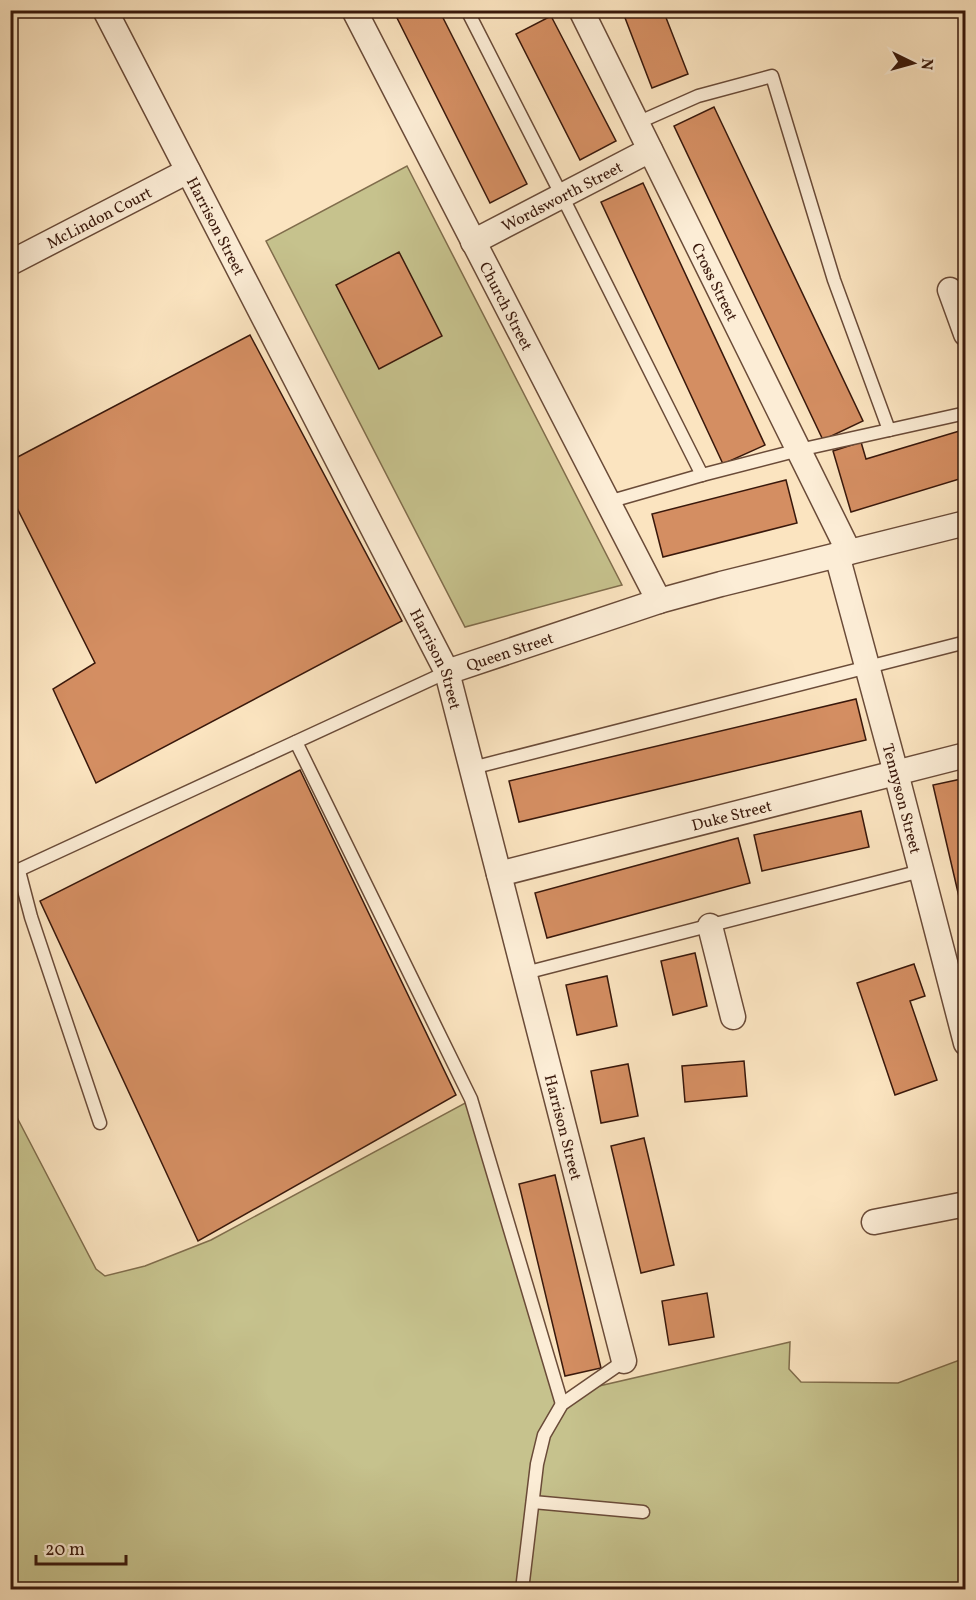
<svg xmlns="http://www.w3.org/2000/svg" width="976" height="1600" viewBox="0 0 976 1600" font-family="Vollkorn,serif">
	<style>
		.green { fill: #c6c28d; stroke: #806d4c; stroke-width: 1.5 }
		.building { fill: #d48e62; stroke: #39180b; stroke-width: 1.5 }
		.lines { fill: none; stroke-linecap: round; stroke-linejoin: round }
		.service-casing { stroke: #6a4b38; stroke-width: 15 }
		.minor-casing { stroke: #6a4b38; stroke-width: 27 }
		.service { stroke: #fcedd6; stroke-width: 12 }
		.minor { stroke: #fcedd6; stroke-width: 24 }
		.labels { text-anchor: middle; stroke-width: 5; stroke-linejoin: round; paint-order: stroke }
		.street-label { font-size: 16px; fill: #39180b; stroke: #fcedd6 }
	</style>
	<rect width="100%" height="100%" fill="#fbe4c0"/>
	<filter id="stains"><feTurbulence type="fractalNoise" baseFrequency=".00333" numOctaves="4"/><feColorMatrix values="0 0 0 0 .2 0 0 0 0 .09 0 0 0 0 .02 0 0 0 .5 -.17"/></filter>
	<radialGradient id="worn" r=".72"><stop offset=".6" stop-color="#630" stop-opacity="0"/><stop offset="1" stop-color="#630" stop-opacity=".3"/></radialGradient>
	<g class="green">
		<path d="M407,166L622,585L465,627L266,241Z"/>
		<path d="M467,1102L564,1394L790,1342L789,1369L801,1382L898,1383L965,1358V1589H11L10,1104L96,1269L105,1276L145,1266L211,1240Z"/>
	</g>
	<g class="building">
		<path d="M393,10H439L527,184L490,203Z"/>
		<path d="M622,10H663L688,74L652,88Z"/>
		<path d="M551,16L616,141L580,160L516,34Z"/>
		<path d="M714,107L863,421L823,440L674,126Z"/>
		<path d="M643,183L765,445L723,464L601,202Z"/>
		<path d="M399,252L442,336L379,369L336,285Z"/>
		<path d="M250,335L402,621L96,783L53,689L95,663L10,494V461Z"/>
		<path d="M966,429V477L851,512L833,451L861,442L866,459Z"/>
		<path d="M786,480L797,523L663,557L652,514Z"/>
		<path d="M856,699L866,740L519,822L509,781Z"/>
		<path d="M300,770L456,1095L198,1241L40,901Z"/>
		<path d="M966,778V927L933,785Z"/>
		<path d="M861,811L869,847L762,871L754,835Z"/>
		<path d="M738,838L750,883L547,938L535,893Z"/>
		<path d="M695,953L707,1006L673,1015L661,961Z"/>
		<path d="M914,964L925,996L910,1001L937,1080L895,1095L857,983Z"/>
		<path d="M607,976L617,1026L577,1035L566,985Z"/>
		<path d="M744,1061L747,1096L685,1102L682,1066Z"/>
		<path d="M628,1064L638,1116L601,1123L591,1071Z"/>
		<path d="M644,1138L674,1265L641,1273L611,1146Z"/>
		<path d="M555,1175L601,1368L565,1376L519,1184Z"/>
		<path d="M707,1293L714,1337L669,1345L662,1301Z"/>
	</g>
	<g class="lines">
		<g class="service-casing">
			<g id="service">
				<path d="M467,10L562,196L702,475L799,450L966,413"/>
				<path d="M637,123L698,96L772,76L834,280L889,430"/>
				<path d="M608,502L702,475"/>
				<path d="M296,742L471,1099L562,1404"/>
				<path d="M472,768L966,642"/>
				<path d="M19,871L31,917L100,1123"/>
				<path d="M10,874L447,672"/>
				<path d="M525,973L921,871"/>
				<path d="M533,1502L643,1512"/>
				<path d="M522,1590L537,1464L544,1435L562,1404L624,1361"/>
			</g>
		</g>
		<g class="minor-casing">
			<g id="minor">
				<path id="s1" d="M105,10L447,672L624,1361"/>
				<path id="s2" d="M354,10L659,601"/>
				<path id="s3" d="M581,10L849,552"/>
				<path id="s4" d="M473,242L650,150"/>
				<path id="s5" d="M10,263L188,171"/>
				<path d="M950,290L966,334"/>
				<path id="s6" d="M837,555L896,773L966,1043"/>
				<path id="s7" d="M447,672L659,601L721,584L966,523"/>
				<path id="s8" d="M499,874L966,755"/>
				<path d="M710,926L733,1017"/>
				<path d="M874,1222L966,1204"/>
			</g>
		</g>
		<use href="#service" class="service"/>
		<use href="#minor" class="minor"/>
	</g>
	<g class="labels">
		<g class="street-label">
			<text dy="6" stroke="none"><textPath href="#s4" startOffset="100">Wordsworth Street</textPath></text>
			<text dy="6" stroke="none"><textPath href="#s5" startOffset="100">McLindon Court</textPath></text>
			<text dy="6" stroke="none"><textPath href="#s1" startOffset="243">Harrison Street</textPath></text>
			<text dy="6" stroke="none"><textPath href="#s3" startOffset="303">Cross Street</textPath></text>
			<text dy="6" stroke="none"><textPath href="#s2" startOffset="333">Church Street</textPath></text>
			<text dy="6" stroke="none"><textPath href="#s7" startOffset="66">Queen Street</textPath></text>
			<text dy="6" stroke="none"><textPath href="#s1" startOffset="729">Harrison Street</textPath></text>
			<text dy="6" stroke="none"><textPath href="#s6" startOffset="252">Tennyson Street</textPath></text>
			<text dy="6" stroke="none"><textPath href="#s8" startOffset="240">Duke Street</textPath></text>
			<text dy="6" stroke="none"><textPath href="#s1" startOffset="1215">Harrison Street</textPath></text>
		</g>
	</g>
	<rect width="976" height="1600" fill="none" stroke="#fbe4c0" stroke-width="36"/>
	<rect x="12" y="12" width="952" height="1576" fill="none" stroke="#39180b" stroke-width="3"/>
	<rect x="18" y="18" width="940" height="1564" fill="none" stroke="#39180b" stroke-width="1.5"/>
	<g transform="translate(913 63) rotate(95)" stroke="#fcedd6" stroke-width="4.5" paint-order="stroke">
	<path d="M0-4.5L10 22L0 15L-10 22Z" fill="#39180b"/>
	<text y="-9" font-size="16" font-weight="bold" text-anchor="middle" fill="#39180b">N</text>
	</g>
	<path d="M36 1555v9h90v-9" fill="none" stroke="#39180b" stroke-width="3"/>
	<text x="45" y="1555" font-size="18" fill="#39180b" stroke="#fcedd6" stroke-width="4.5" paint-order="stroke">20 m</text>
	<rect width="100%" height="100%" filter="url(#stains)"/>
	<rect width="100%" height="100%" fill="url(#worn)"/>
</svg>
